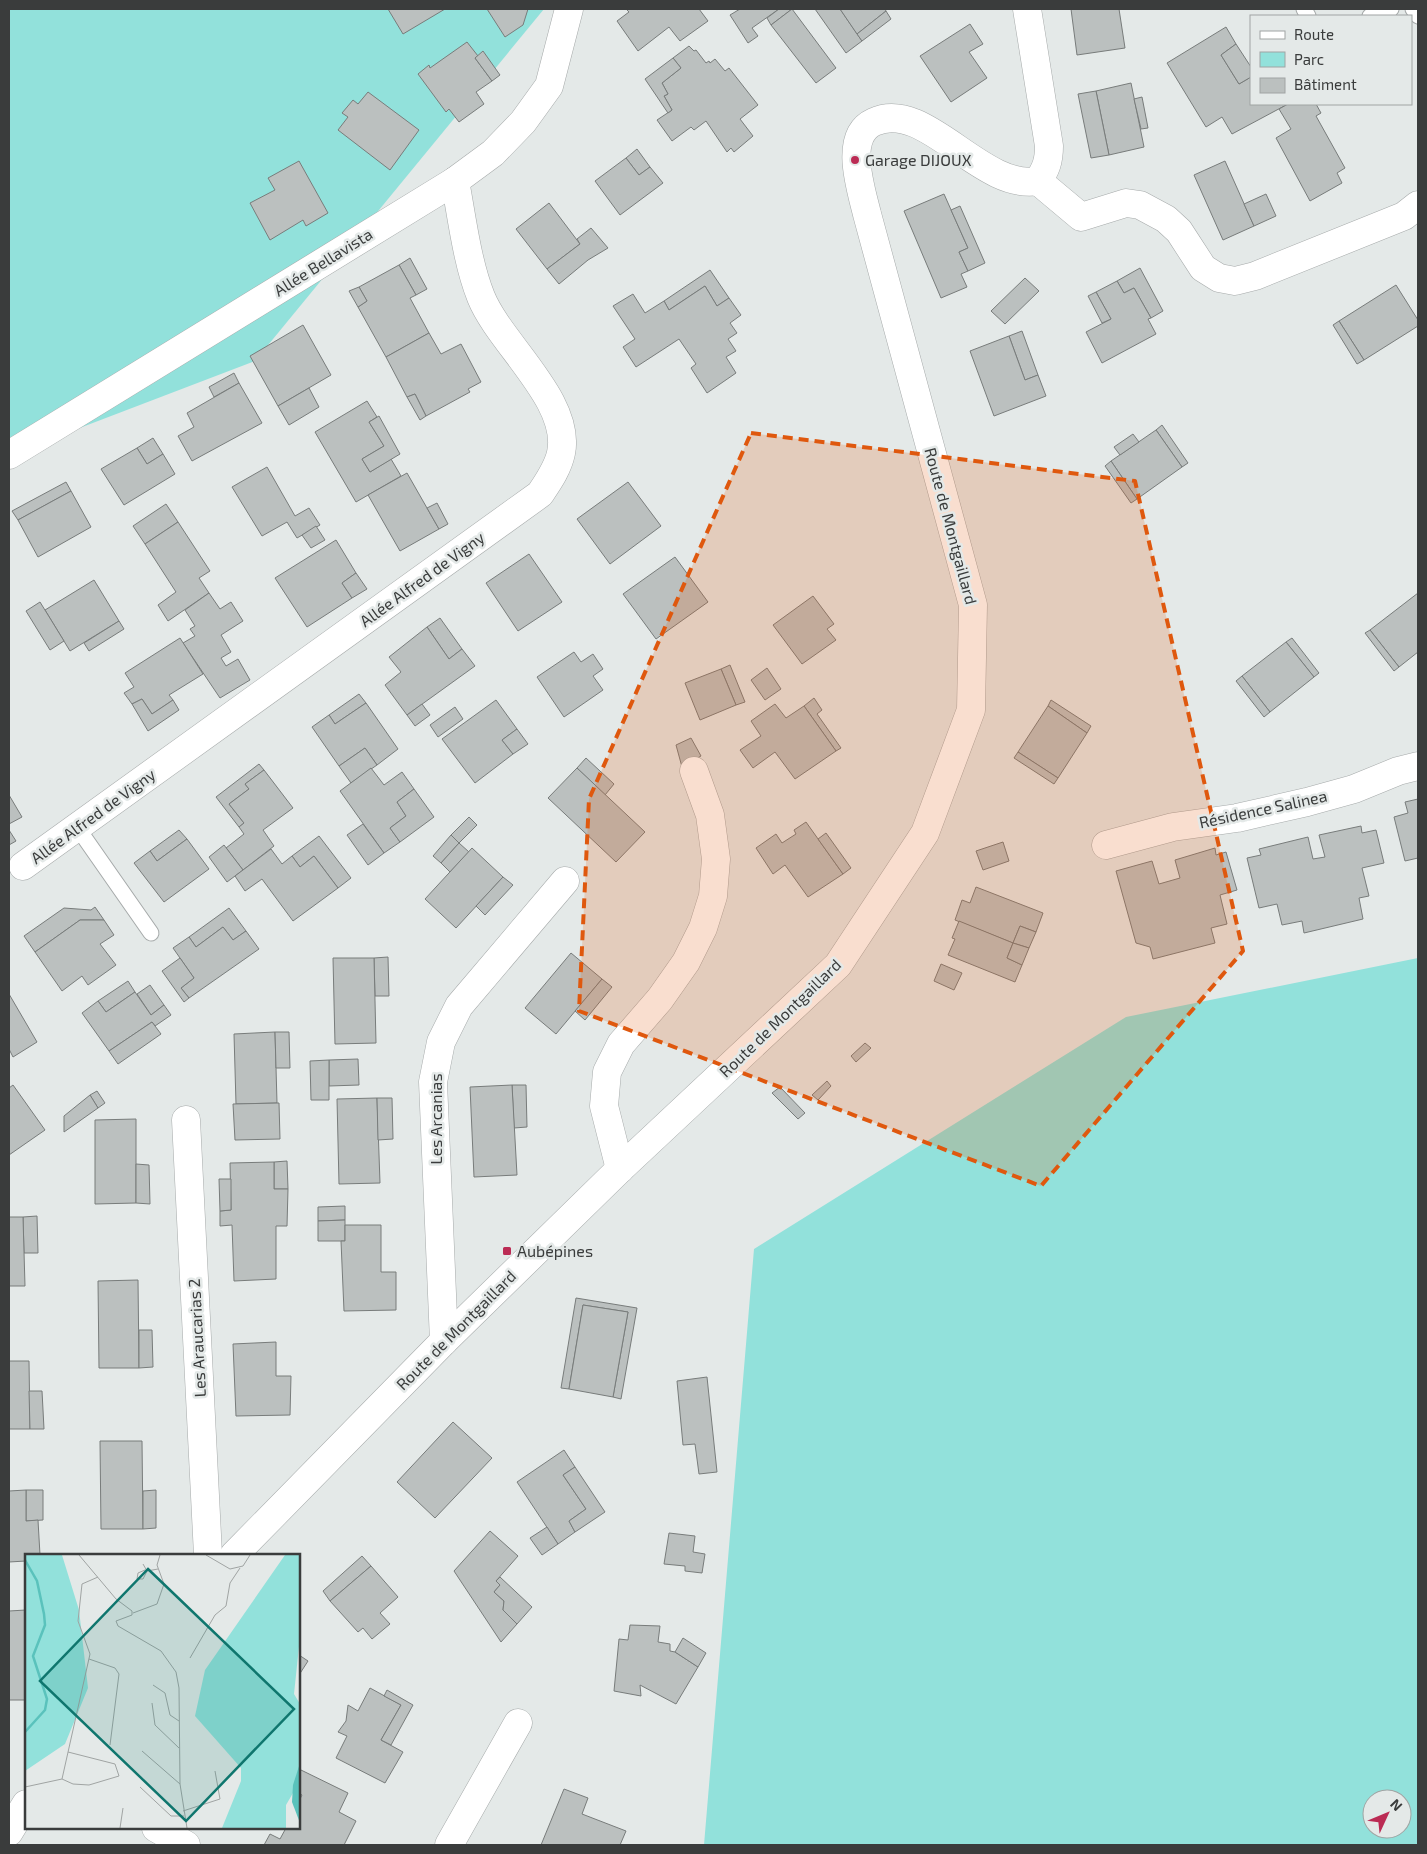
<svg xmlns="http://www.w3.org/2000/svg" width="1427" height="1854" viewBox="0 0 1427 1854" font-family="'Exo 2',sans-serif">
	<style>
		.green { fill: #92e1db; fill-rule: evenodd }
		.building { fill: #bbc0bf; stroke: #787c7b }
		.lines { fill: none; stroke-linecap: round; stroke-linejoin: round }
		.lane-casing { stroke: #a6aaaa; stroke-width: 17 }
		.street-casing { stroke: #a6aaaa; stroke-width: 29 }
		.secondary-casing { stroke: #a6aaaa; stroke-width: 29 }
		.lane { stroke: #fff; stroke-width: 15 }
		.street { stroke: #fff; stroke-width: 28 }
		.secondary { stroke: #fff; stroke-width: 28 }
		.marked { fill: #df580e; fill-opacity: 0.2; stroke: #df580e; stroke-width: 4; stroke-dasharray: 10 6; stroke-linejoin: round }
		.poi-dot { fill: #bb2b54; stroke: #e4e9e8; stroke-width: 2 }
		.labels { text-anchor: middle; stroke-width: 5; stroke-linejoin: round; paint-order: stroke }
		.poi-label { font-size: 16px; fill: #3a3c3c; stroke: #e4e9e8; text-anchor: start }
		.street-label { font-size: 16px; fill: #3a3c3c; stroke: #e4e9e8 }
		.inset-river { fill: none; stroke: #5ac2bc; stroke-width: 2.5 }
		.inset-road { fill: none; stroke: #a0a4a3; stroke-width: 1 }
		.view { fill: #0f766e; fill-opacity: 0.15; stroke: #0f766e; stroke-width: 2.5 }
		.inset-edge { fill: none; stroke: #3a3c3c; stroke-width: 2.5 }
	</style>
	<rect width="100%" height="100%" fill="#e4e9e8"/>
	<g class="green">
		<path d="M9,9H544L255,361L9,455Z"/>
		<path d="M1418,958V1845H704L754,1249L1126,1017ZM1372,1799H1402V1829H1372Z"/>
	</g>
	<g class="building">
		<path d="M388,9H445L403,34Z"/>
		<path d="M487,9H528L523,25L505,37Z"/>
		<path d="M626,9H699L708,21L680,41L669,27L638,51L617,21L629,12Z"/>
		<path d="M740,9H779L752,28L758,36L748,43L730,15Z"/>
		<path d="M779,9H792L771,25L767,18Z"/>
		<path d="M792,9L836,68L816,83L771,25Z"/>
		<path d="M815,9H840L862,41L846,53Z"/>
		<path d="M840,9H885L886,11L857,34Z"/>
		<path d="M1071,9H1119L1125,48L1077,55Z"/>
		<path d="M886,11L891,19L862,41L857,34Z"/>
		<path d="M970,24L983,44L969,52L987,78L951,102L920,56Z"/>
		<path d="M1226,27L1236,44L1221,55L1239,84L1251,77V104H1288L1232,134L1222,117L1206,127L1167,63Z"/>
		<path d="M467,42L478,56L475,58L492,81L476,92L484,104L459,122L449,109L446,112L418,74L429,65L430,68Z"/>
		<path d="M1236,44L1251,67V77L1239,84L1221,55Z"/>
		<path d="M689,46L694,51L696,50L706,63L709,61L710,63L715,59L725,71L729,68L758,105L740,119L753,136L734,152L731,148L727,152L706,121L694,130L691,127L672,141L657,120L672,110L664,96L668,94L662,83L681,68L673,58Z"/>
		<path d="M483,51L500,75L492,81L475,58Z"/>
		<path d="M673,58L681,68L662,83L668,94L664,96L672,110L668,113L645,79Z"/>
		<path d="M1131,83L1144,147L1109,155L1096,91Z"/>
		<path d="M1096,91L1109,155L1091,158L1078,94Z"/>
		<path d="M368,92L419,130L390,170L338,130L348,117L342,113L353,100L358,104Z"/>
		<path d="M1142,97L1148,128L1141,129L1134,99Z"/>
		<path d="M1288,104H1316L1321,113L1316,116L1345,168L1337,173L1342,183L1310,201L1276,138L1291,129L1279,109Z"/>
		<path d="M637,149L650,167L639,175L626,158Z"/>
		<path d="M626,158L639,175L650,167L663,183L620,215L595,181Z"/>
		<path d="M299,161L328,213L306,226L303,220L270,240L250,203L275,190L268,178Z"/>
		<path d="M1225,161L1254,226L1223,240L1194,175Z"/>
		<path d="M944,194L968,248L959,252L968,271L961,274L967,287L941,298L904,211Z"/>
		<path d="M1266,194L1276,216L1254,226L1244,204Z"/>
		<path d="M549,203L580,244L547,269L516,229Z"/>
		<path d="M960,206L985,263L968,271L959,252L968,248L951,210Z"/>
		<path d="M591,228L608,248L588,260L559,284L547,269L580,244L577,239Z"/>
		<path d="M410,258L427,289L416,295L399,265Z"/>
		<path d="M399,265L416,295L410,298L429,333L386,357L358,307L367,301L359,287Z"/>
		<path d="M1140,268L1163,311L1151,318L1134,288L1124,293L1117,281Z"/>
		<path d="M710,270L729,298L717,306L705,286L669,310L664,301Z"/>
		<path d="M1025,278L1039,291L1005,324L991,311Z"/>
		<path d="M1117,281L1124,293L1134,288L1151,318L1148,319L1156,334L1102,363L1086,332L1111,319L1096,292Z"/>
		<path d="M1396,285L1418,320V326L1364,360L1339,321Z"/>
		<path d="M705,286L717,306L729,298L741,315L730,323L737,333L728,339L736,351L726,357L736,373L707,393L691,368L696,364L679,339L636,367L623,347L635,339L613,306L633,294L645,313L664,301L669,310Z"/>
		<path d="M359,287L367,301L358,307L349,291Z"/>
		<path d="M1096,292L1111,319L1102,323L1088,296Z"/>
		<path d="M1339,321L1364,360L1357,364L1333,325Z"/>
		<path d="M303,325L331,375L278,406L250,356Z"/>
		<path d="M1022,331L1038,375L1025,380L1009,336Z"/>
		<path d="M429,333L441,354L461,344L481,382L468,389L470,392L426,416L415,394L407,397L386,357Z"/>
		<path d="M1009,336L1025,380L1038,375L1046,396L994,416L970,351Z"/>
		<path d="M234,373L239,383L214,397L209,387Z"/>
		<path d="M239,383L262,423L192,461L178,436L194,427L187,413Z"/>
		<path d="M309,388L319,407L289,425L278,406Z"/>
		<path d="M415,394L426,416L420,420L407,397Z"/>
		<path d="M367,401L377,417L369,422L384,446L362,459L370,472L391,459L401,476L356,502L315,432Z"/>
		<path d="M379,416L400,454L370,472L362,459L384,446L369,422Z"/>
		<path d="M1162,425L1188,463L1182,467L1156,430Z"/>
		<path d="M1156,430L1182,467L1137,499L1111,461Z"/>
		<path d="M1133,434L1139,442L1120,455L1114,447Z"/>
		<path d="M153,438L163,454L147,464L137,448Z"/>
		<path d="M137,448L147,464L163,454L175,474L124,505L101,469Z"/>
		<path d="M1111,461L1137,499L1131,503L1105,466Z"/>
		<path d="M267,467L295,516L309,508L320,525L297,538L287,522L262,536L232,487Z"/>
		<path d="M407,473L439,529L400,551L368,495Z"/>
		<path d="M66,482L71,491L18,520L12,511Z"/>
		<path d="M628,482L661,526L610,564L577,519Z"/>
		<path d="M71,491L91,527L38,557L18,520Z"/>
		<path d="M437,503L448,524L439,529L427,508Z"/>
		<path d="M166,504L178,522L145,544L133,526Z"/>
		<path d="M178,522L210,571L199,578L209,593L168,621L158,605L176,592L145,544Z"/>
		<path d="M316,526L325,540L311,548L302,535Z"/>
		<path d="M336,540L356,573L342,583L352,598L307,627L275,578Z"/>
		<path d="M529,554L562,602L518,631L486,583Z"/>
		<path d="M675,557L708,602L656,639L623,594Z"/>
		<path d="M356,573L367,589L352,598L342,583Z"/>
		<path d="M94,580L119,621L70,651L45,610Z"/>
		<path d="M209,593L220,609L231,602L243,621L221,635L231,652L221,658L226,666L238,659L250,680L220,698L183,643L195,636L190,629L195,626L185,610Z"/>
		<path d="M1418,593V652L1399,667L1370,630Z"/>
		<path d="M813,596L834,624L827,629L836,640L802,664L773,625Z"/>
		<path d="M40,602L64,641L50,650L26,611Z"/>
		<path d="M440,618L462,649L449,659L427,627Z"/>
		<path d="M119,621L124,629L89,651L84,643Z"/>
		<path d="M427,627L449,659L462,649L475,666L407,715L385,685L401,672L389,657Z"/>
		<path d="M1370,630L1399,667L1394,671L1365,633Z"/>
		<path d="M180,638L203,674L169,695L173,700L152,714L142,699L132,704L124,693L134,687L125,673Z"/>
		<path d="M1292,638L1319,673L1314,677L1286,642Z"/>
		<path d="M1286,642L1314,677L1270,712L1242,676Z"/>
		<path d="M574,652L581,662L593,654L603,669L593,676L603,690L564,717L537,677Z"/>
		<path d="M730,665L745,702L736,705L721,669Z"/>
		<path d="M767,668L781,689L765,700L751,680Z"/>
		<path d="M721,669L736,705L700,720L685,683Z"/>
		<path d="M1242,676L1270,712L1264,717L1236,681Z"/>
		<path d="M359,694L366,703L335,724L329,715Z"/>
		<path d="M814,698L822,710L817,714L841,748L836,751L804,706Z"/>
		<path d="M142,699L152,714L173,700L179,710L148,731L132,704Z"/>
		<path d="M496,700L517,729L502,740L513,754L475,783L442,739Z"/>
		<path d="M1051,700L1091,726L1087,733L1048,706Z"/>
		<path d="M366,703L398,749L377,765L365,748L339,766L312,727L329,715L335,724Z"/>
		<path d="M422,704L430,715L415,726L407,715Z"/>
		<path d="M775,704L786,718L804,706L836,751L795,779L775,752L753,768L740,750L761,736L751,721Z"/>
		<path d="M1048,706L1087,733L1058,778L1018,752Z"/>
		<path d="M455,707L463,719L438,737L430,725Z"/>
		<path d="M517,729L528,744L513,754L502,740Z"/>
		<path d="M691,738L701,756L682,767L676,745Z"/>
		<path d="M365,748L377,765L351,783L339,766Z"/>
		<path d="M1018,752L1058,778L1054,784L1014,758Z"/>
		<path d="M586,758L614,784L605,795L577,768Z"/>
		<path d="M259,764L264,770L245,784L249,789L229,804L244,823L239,827L216,797Z"/>
		<path d="M371,768L384,785L402,772L414,789L397,802L406,816L390,828L400,842L384,853L340,791Z"/>
		<path d="M577,768L645,832L616,862L548,798Z"/>
		<path d="M264,770L293,808L263,830L274,846L243,870L226,848L244,834L239,827L244,823L229,804L249,789L245,784Z"/>
		<path d="M414,789L434,817L400,842L390,828L406,816L397,802Z"/>
		<path d="M9,795L22,817L9,824Z"/>
		<path d="M1418,799V858L1405,861L1394,817L1408,813L1405,802Z"/>
		<path d="M469,817L477,825L459,843L451,835Z"/>
		<path d="M806,822L843,874L808,897L785,865L773,874L756,848L776,834L782,843L796,834L794,830Z"/>
		<path d="M363,824L384,853L368,865L347,835Z"/>
		<path d="M1361,826L1362,833L1376,830L1384,863L1362,868L1369,896L1359,898L1363,919L1304,933L1302,921L1282,925L1277,904L1259,908L1247,858L1261,855L1259,849L1308,837L1313,859L1325,857L1319,835Z"/>
		<path d="M9,830L16,841L9,845Z"/>
		<path d="M179,830L187,839L157,861L150,851Z"/>
		<path d="M826,833L851,868L843,874L818,839Z"/>
		<path d="M451,835L459,843L441,863L433,856Z"/>
		<path d="M319,836L351,878L338,888L314,856L300,867L292,856Z"/>
		<path d="M187,839L209,869L164,902L134,863L150,851L157,861Z"/>
		<path d="M1003,842L1009,861L983,870L976,851Z"/>
		<path d="M459,843L469,852L450,872L441,863Z"/>
		<path d="M224,845L243,870L227,882L209,857Z"/>
		<path d="M472,848L503,877L456,928L425,899Z"/>
		<path d="M1215,848L1216,855L1226,852L1237,890L1220,895L1227,924L1211,928L1215,943L1153,959L1150,947L1136,943L1116,871L1152,861L1159,884L1180,878L1175,860Z"/>
		<path d="M271,849L282,864L292,856L300,867L314,856L338,888L293,921L262,879L245,891L235,876Z"/>
		<path d="M503,877L513,885L485,915L476,906Z"/>
		<path d="M976,887L1043,913L1036,932L1020,926L1013,943L955,920L962,900L970,903Z"/>
		<path d="M95,907L104,920H80L35,952L24,936L64,908L91,910Z"/>
		<path d="M229,908L246,931L233,940L223,927L196,947L189,937Z"/>
		<path d="M80,920H104L114,935L100,944L116,965L88,985L82,976L62,991L35,952Z"/>
		<path d="M959,921L1013,943L1007,958L1022,965L1015,982L948,955L955,939L952,938Z"/>
		<path d="M1020,926L1036,932L1029,948L1013,943Z"/>
		<path d="M223,927L233,940L246,931L259,949L189,998L181,988L194,978L173,948L189,937L196,947Z"/>
		<path d="M1013,943L1029,948L1022,965L1007,958Z"/>
		<path d="M571,953L602,979L556,1034L525,1008Z"/>
		<path d="M388,957L389,996H375L374,958Z"/>
		<path d="M180,958L194,978L181,988L189,998L184,1002L162,971Z"/>
		<path d="M333,958H374L376,1043L335,1044Z"/>
		<path d="M941,964L962,973L954,990L934,981Z"/>
		<path d="M602,979L612,987L585,1020L575,1011Z"/>
		<path d="M128,981L135,992L106,1012L98,1001Z"/>
		<path d="M150,985L164,1005L151,1015L137,994Z"/>
		<path d="M135,992L151,1015L164,1005L171,1015L155,1026L152,1022L109,1051L82,1013L98,1001L106,1012Z"/>
		<path d="M9,994L37,1042L13,1057L9,1049Z"/>
		<path d="M152,1022L161,1034L118,1064L109,1051Z"/>
		<path d="M275,1032L277,1103L236,1104L234,1034Z"/>
		<path d="M275,1032H289L290,1068H276Z"/>
		<path d="M865,1043L871,1048L856,1062L851,1056Z"/>
		<path d="M358,1059L359,1085L329,1086V1060Z"/>
		<path d="M329,1060V1100H311L310,1061Z"/>
		<path d="M827,1081L831,1086L818,1100L812,1095Z"/>
		<path d="M13,1085L45,1130L9,1155V1088Z"/>
		<path d="M512,1085H526L527,1127L514,1128Z"/>
		<path d="M512,1085L517,1175L474,1177L470,1087Z"/>
		<path d="M780,1087L805,1113L798,1119L772,1093Z"/>
		<path d="M97,1091L105,1103L98,1108L90,1095Z"/>
		<path d="M90,1095L98,1108L64,1132V1116Z"/>
		<path d="M377,1098L380,1183L339,1184L337,1099Z"/>
		<path d="M377,1098H392L393,1139L378,1140Z"/>
		<path d="M279,1103L280,1139L235,1140L233,1104Z"/>
		<path d="M136,1119V1203L95,1204V1120Z"/>
		<path d="M287,1161L288,1189H274V1162Z"/>
		<path d="M274,1162V1189H288L287,1226H276V1279L234,1281L232,1225L220,1226V1211L231,1210L230,1163Z"/>
		<path d="M136,1164L149,1165L150,1204L136,1203Z"/>
		<path d="M219,1179H231V1210L220,1211Z"/>
		<path d="M345,1206V1220L318,1221V1207Z"/>
		<path d="M37,1216L38,1253H24L23,1217Z"/>
		<path d="M9,1217H23L25,1286H9Z"/>
		<path d="M345,1220V1241H318V1221Z"/>
		<path d="M345,1225H381V1272H396V1310L344,1311L341,1241H345Z"/>
		<path d="M138,1280L139,1368H99L98,1281Z"/>
		<path d="M576,1298L637,1308L621,1399L613,1397L628,1312L583,1305L569,1389L561,1388Z"/>
		<path d="M583,1305L628,1312L613,1397L569,1389Z"/>
		<path d="M139,1330H152L153,1367L139,1368Z"/>
		<path d="M276,1342V1376H291L290,1415L236,1416L233,1344Z"/>
		<path d="M9,1361H29L30,1429H9Z"/>
		<path d="M707,1377L717,1472L699,1474L695,1444L683,1445L677,1381Z"/>
		<path d="M29,1391H42L44,1429H30Z"/>
		<path d="M453,1422L492,1458L435,1518L397,1482Z"/>
		<path d="M100,1441H142L143,1529H101Z"/>
		<path d="M564,1450L575,1467L563,1475L586,1509L569,1521L575,1532L558,1544L517,1482Z"/>
		<path d="M575,1467L605,1512L575,1532L569,1521L586,1509L563,1475Z"/>
		<path d="M26,1490H43V1520L26,1521Z"/>
		<path d="M26,1490V1521L38,1520L40,1555H26V1561L9,1562V1491Z"/>
		<path d="M156,1490V1528L143,1529V1491Z"/>
		<path d="M547,1527L558,1544L542,1555L530,1538Z"/>
		<path d="M490,1531L518,1556L496,1581L500,1585L494,1592L504,1601L503,1610L517,1624L501,1642L454,1571Z"/>
		<path d="M669,1533L695,1536L693,1552L705,1554L702,1573L685,1571V1566L664,1564Z"/>
		<path d="M362,1556L371,1566L330,1601L323,1591Z"/>
		<path d="M371,1566L398,1597L380,1613L390,1624L372,1639L363,1628L358,1632L330,1601Z"/>
		<path d="M500,1577L532,1607L517,1624L503,1610L504,1601L494,1592L500,1585L496,1581Z"/>
		<path d="M26,1610V1700H9V1611Z"/>
		<path d="M630,1625L660,1626L658,1642L670,1644V1651L675,1652L698,1667L676,1704L640,1685L641,1696L614,1691L619,1639L628,1640Z"/>
		<path d="M683,1638L706,1653L698,1667L675,1652Z"/>
		<path d="M299,1655L308,1661L299,1675Z"/>
		<path d="M370,1688L401,1705L381,1740L403,1752L385,1783L336,1758L347,1736L338,1732L346,1721L348,1705L358,1711Z"/>
		<path d="M387,1690L413,1705L391,1745L381,1740L401,1705L384,1696Z"/>
		<path d="M301,1770L348,1793L339,1812L356,1821L344,1845H264L270,1834L280,1839L286,1828H299V1801L302,1795L299,1793V1776Z"/>
		<path d="M564,1789L588,1798L582,1814L626,1831L620,1845H541Z"/>
	</g>
	<g class="lines">
		<g class="lane-casing">
			<g id="lane">
				<path d="M1304,9L1308,16"/>
				<path d="M1413,9L1418,16"/>
				<path d="M1370,16L1391,9"/>
				<path d="M77,827L151,933"/>
			</g>
		</g>
		<g class="street-casing">
			<g id="street">
				<path d="M1038,181L1081,217L1126,203L1140,205L1166,219L1179,231L1203,268L1219,278L1235,281L1255,276L1404,216L1418,205"/>
				<path d="M9,455L455,181L493,153L523,122L549,86L569,9"/>
				<path d="M1106,845L1173,827L1237,818L1307,802L1354,789L1398,771L1418,766"/>
				<path d="M23,866L540,494C548,482 558,468 561,453C572,401 500,344 481,297C467,262 462,218 455,181"/>
				<path d="M186,1120L208,1555"/>
				<path d="M620,1169L604,1106L607,1072L621,1044L660,999L686,962L703,928L713,896L716,859L710,815L694,771"/>
				<path d="M444,1341L433,1082L441,1042L459,1006L565,881"/>
				<path d="M156,1828L186,1845"/>
				<path d="M449,1845L518,1723"/>
			</g>
		</g>
		<g class="secondary-casing">
			<g id="secondary">
				<path d="M234,1555L444,1341L620,1169L838,965L925,833L971,710L973,605L867,214C861,189 843,136 874,122C925,98 981,191 1038,181C1046,169 1049,161 1049,146L1027,9"/>
				<path d="M9,1832L26,1804"/>
			</g>
		</g>
		<use href="#lane" class="lane"/>
		<use href="#street" class="street"/>
		<use href="#secondary" class="secondary"/>
	</g>
	<path class="marked" d="M751,433L1135,481L1243,951L1041,1186L579,1011L589,799Z"/>
	<g class="poi-dot">
		<circle cx="855" cy="160" r="5"/>
		<rect x="502" y="1246" width="10" height="10" rx="2.5"/>
	</g>
	<g class="labels">
		<g class="poi-label">
			<text x="865" y="166">Garage DIJOUX</text>
			<text x="517" y="1257">Aubépines</text>
		</g>
		<g class="street-label">
			<text transform="translate(323 262) rotate(-32)" y="6">Allée Bellavista</text>
			<text transform="translate(951 526) rotate(75)" y="6">Route de Montgaillard</text>
			<text transform="translate(422 579) rotate(-36)" y="6">Allée Alfred de Vigny</text>
			<text transform="translate(1263 809) rotate(-12)" y="6">Résidence Salinea</text>
			<text transform="translate(93 816) rotate(-36)" y="6">Allée Alfred de Vigny</text>
			<text transform="translate(780 1018) rotate(-44)" y="6">Route de Montgaillard</text>
			<text transform="translate(436 1119) rotate(-90)" y="6">Les Arcanias</text>
			<text transform="translate(456 1330) rotate(-45)" y="6">Route de Montgaillard</text>
			<text transform="translate(197 1338) rotate(-93)" y="6">Les Araucarias 2</text>
		</g>
	</g>
	<g transform="translate(25 1554)">
		<rect width="275" height="275" fill="#e4e9e8"/>
		<path d="M0,1H37L54,56L63,134L40,190L0,217ZM260,1H275V83L269,140L275,150V227L261,251V274H197L216,227V214L170,162L180,116Z" fill="#92e1db"/>
		<path d="M275,209V269L267,248L268,231Z" fill="#5ac2bc"/>
		<path class="inset-river" d="M0,6L12,27L19,60L20,71L8,102L22,145L20,156L0,178"/>
		<path class="inset-road" d="M54,1L91,45L107,57V61L91,67L93,72L136,97L151,118L154,134L155,230L162,274M181,1L205,15L218,12L225,1M118,10L122,17L133,15M120,16L113,19L112,25H118L122,17M108,59L132,50L139,30L132,11L135,1M165,104L190,61L201,52L205,29L215,14M64,105L90,114L94,120L85,191M128,131L140,139L145,161L154,167M127,149L130,171L154,194M117,197L155,230M37,225L48,230L64,231L94,222L90,210L43,198M0,233L37,225L65,100L53,67L57,30L73,23M115,233L146,262H159M158,257L195,245L190,217M95,274L98,254"/>
		<path class="view" d="M123,15L269,155L161,267L15,127Z"/>
		<rect width="275" height="275" class="inset-edge"/>
	</g>
	<rect width="1427" height="1854" fill="none" stroke="#3a3c3c" stroke-width="20"/>
	<rect x="1250" y="15" width="162" height="90" fill="#e4e9e8" stroke="#a0a4a3"/>
	<rect x="1260" y="31" width="25" height="8" fill="#ffffff" stroke="#a0a4a3"/>
	<text x="1294" y="40" font-size="15" fill="#3a3c3c">Route</text>
	<rect x="1260" y="52" width="25" height="15" fill="#92e1db" stroke="#a0a4a3"/>
	<text x="1294" y="65" font-size="15" fill="#3a3c3c">Parc</text>
	<rect x="1260" y="78" width="25" height="15" fill="#bbc0bf" stroke="#a0a4a3"/>
	<text x="1294" y="90" font-size="15" fill="#3a3c3c">Bâtiment</text>
	<g transform="translate(1387 1814) rotate(46)"><circle r="24" fill="#e4e9e8" stroke="#a0a4a3"/>
	<path d="M0-4L9 19L0 12L-9 19Z" fill="#bb2b54"/>
	<text y="-8" font-size="14" font-weight="bold" text-anchor="middle" fill="#3a3c3c">N</text>
	</g>
</svg>
